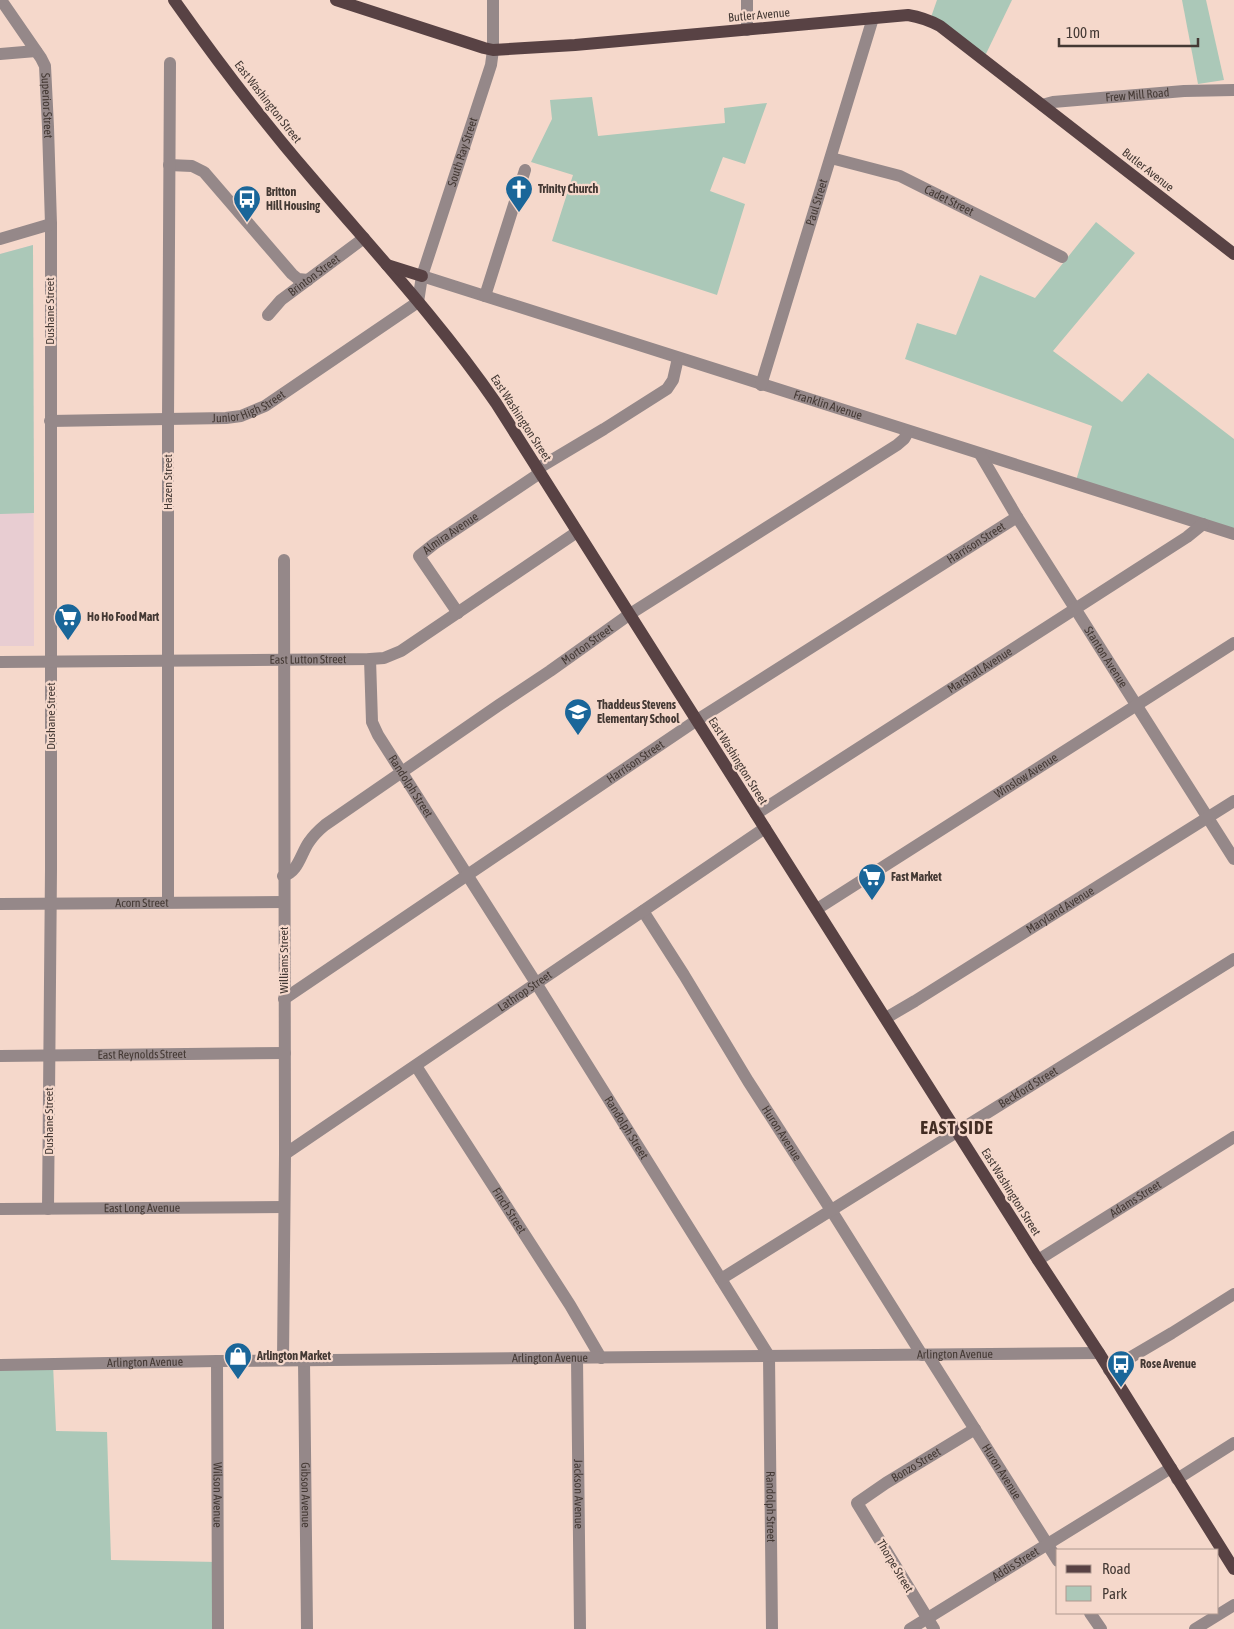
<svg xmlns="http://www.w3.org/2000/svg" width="1234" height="1629" viewBox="0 0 1234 1629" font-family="'Asap Condensed',sans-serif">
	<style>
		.education { fill: #e8cdd2 }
		.green { fill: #abc8b8 }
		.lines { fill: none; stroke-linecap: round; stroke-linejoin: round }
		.minor { stroke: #958889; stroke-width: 12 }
		.major { stroke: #584244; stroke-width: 12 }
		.labels { text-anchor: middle; stroke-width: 4.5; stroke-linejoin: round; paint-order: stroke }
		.street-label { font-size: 12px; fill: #443934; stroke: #f5d8cb }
		.poi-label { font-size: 12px; font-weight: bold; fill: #443934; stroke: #f5d8cb; text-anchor: start }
		.district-label { font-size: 18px; font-weight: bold; letter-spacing: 1px; fill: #432d23; stroke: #f5d8cb }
	</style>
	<rect width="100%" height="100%" fill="#f5d8cb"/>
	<path class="education" d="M33,245L34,646H0V254Z"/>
	<g class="green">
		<path d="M937,0H1012L983,60L930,20Z"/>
		<path d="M1182,0H1206L1224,80L1198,84Z"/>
		<path d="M592,97L598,136L725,123L724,108L767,103L745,164L723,157L710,191L745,204L717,295L552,241L573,175L531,162L552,119L550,100Z"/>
		<path d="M1096,222L1135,253L1053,351L1122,402L1148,373L1234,439V534L1075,484L1092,426L905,359L917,323L956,335L980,275L1035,298Z"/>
		<path d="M33,245L34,513L0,514V254Z"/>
		<path d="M53,1364L56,1431L107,1432L111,1560L218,1562V1629H0V1365Z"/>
	</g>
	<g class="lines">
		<g class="minor">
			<path id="s1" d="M1,0L41,58L45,66L48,127L51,224V869L48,1209"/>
			<path d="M747,0V30"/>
			<path d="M0,54L36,51"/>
			<path id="s2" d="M1042,105L1053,102L1184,91L1234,90"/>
			<path id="s3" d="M831,158L900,176L1062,257"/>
			<path d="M169,165L192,166L204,172L292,274L298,279L308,280"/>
			<path d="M0,239L51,224"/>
			<path id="s4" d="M422,276L1234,534"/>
			<path d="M485,296L525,170"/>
			<path id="s5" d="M268,315L281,300L364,238"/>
			<path id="s6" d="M761,385L873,18"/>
			<path id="s7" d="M50,421L226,418L241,416L265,406L418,302L422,276L491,65L493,50V0"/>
			<path id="s8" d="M980,454L1017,517L1234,859"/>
			<path d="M537,469L604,429L667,389L673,380L678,358"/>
			<path id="s9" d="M458,613L419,556L434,544L540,473"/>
			<path id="s10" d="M370,659L372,722L378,735L536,983L769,1356L772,1629"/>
			<path id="s11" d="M0,662L370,659L384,658L401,651L577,532"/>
			<path id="s12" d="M756,814L1187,537L1203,524"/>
			<path id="s13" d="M283,876C298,873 301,853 309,842C313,836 319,830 325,825L499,705L550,671L630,614L897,445L904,439L908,432"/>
			<path d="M168,902V420L170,63"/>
			<path id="s14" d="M0,904L284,902"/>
			<path id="s15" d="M817,909L1234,643"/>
			<path id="s16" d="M643,911L684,975L748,1081L831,1210L922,1355"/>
			<path id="s17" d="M284,999L697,720L1017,517"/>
			<path id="s18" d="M886,1018L915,1001L1234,801"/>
			<path id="s19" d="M0,1056L285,1053"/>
			<path id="s20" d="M416,1066L570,1305L601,1358"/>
			<path id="s21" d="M285,1154L765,828"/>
			<path id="s22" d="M0,1209L284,1207"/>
			<path id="s23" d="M1038,1260L1234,1137"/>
			<path id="s24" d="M721,1279L1234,959"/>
			<path id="s25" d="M928,1355L1058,1561"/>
			<path id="s26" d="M577,1358L580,1629"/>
			<path d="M283,1360L285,1154L284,560"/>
			<path id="s27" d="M217,1361L218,1629"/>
			<path id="s28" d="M304,1361L307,1629"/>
			<path id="s29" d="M0,1365L217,1361L1099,1353"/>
			<path d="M1109,1370L1172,1333L1234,1294"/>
			<path d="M1177,1479L1234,1443"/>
			<path d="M1090,1613L1101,1629"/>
			<path id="s30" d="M910,1629L1171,1468"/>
			<path id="s31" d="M934,1629L857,1503L886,1483L975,1429"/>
			<path d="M1195,1629L1234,1605"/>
		</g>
		<g class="major">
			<path d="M174,0C217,61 262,120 311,177C374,251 441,323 496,403L1038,1260L1099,1353L1234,1569"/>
			<path d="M336,0L484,48L493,50L575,45L908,15C920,17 929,20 940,26L1234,254"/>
			<path d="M387,265L422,276"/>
		</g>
	</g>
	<defs>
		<g id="church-pin" transform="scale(1.4375)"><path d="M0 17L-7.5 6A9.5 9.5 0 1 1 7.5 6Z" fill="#1a6699" stroke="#f5d8cb"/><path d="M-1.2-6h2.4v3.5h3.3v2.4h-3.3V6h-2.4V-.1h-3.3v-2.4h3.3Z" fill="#fff"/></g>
		<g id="bus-pin" transform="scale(1.4375)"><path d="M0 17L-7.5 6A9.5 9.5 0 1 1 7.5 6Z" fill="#1a6699" stroke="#f5d8cb"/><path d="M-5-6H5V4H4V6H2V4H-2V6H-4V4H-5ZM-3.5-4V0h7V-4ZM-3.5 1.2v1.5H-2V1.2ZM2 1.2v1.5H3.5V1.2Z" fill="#fff"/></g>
		<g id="supermarket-pin" transform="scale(1.4375)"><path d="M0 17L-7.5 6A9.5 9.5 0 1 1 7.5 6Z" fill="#1a6699" stroke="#f5d8cb"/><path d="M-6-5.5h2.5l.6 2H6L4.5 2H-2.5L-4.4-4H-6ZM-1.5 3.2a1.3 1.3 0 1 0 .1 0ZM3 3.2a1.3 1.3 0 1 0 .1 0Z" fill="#fff"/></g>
		<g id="school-pin" transform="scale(1.4375)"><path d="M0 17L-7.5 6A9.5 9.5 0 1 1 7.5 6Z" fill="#1a6699" stroke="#f5d8cb"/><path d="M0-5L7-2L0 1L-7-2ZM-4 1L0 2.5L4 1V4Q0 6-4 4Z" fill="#fff"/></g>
		<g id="shop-pin" transform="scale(1.4375)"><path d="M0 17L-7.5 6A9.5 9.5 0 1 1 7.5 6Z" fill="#1a6699" stroke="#f5d8cb"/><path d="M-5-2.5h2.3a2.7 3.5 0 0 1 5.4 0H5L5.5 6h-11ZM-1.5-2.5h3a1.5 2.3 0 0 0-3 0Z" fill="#fff"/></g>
	</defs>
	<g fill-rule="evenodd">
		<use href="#church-pin" x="519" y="189"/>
		<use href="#bus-pin" x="247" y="199"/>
		<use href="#supermarket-pin" x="68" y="617"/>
		<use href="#school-pin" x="578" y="712"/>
		<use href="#supermarket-pin" x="872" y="877"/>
		<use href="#shop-pin" x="238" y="1356"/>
		<use href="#bus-pin" x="1121" y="1364"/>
	</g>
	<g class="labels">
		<g class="street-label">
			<text transform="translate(759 15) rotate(-5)" y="4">Butler Avenue</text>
			<text dy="4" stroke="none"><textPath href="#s2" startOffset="96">Frew Mill Road</textPath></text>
			<text transform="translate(268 102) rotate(52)" y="4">East Washington Street</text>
			<text dy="4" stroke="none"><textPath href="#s1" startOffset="119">Superior Street</textPath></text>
			<text dy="4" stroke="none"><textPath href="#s7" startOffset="559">South Ray Street</textPath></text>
			<text transform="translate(1148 170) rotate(38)" y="4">Butler Avenue</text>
			<text dy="4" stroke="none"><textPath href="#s3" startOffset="126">Cadet Street</textPath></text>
			<text dy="4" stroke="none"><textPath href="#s6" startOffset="191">Paul Street</textPath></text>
			<text dy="4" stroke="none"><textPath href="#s5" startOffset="61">Brinton Street</textPath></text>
			<text transform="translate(50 311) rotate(-90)" y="4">Dushane Street</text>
			<text dy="4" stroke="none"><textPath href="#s7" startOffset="201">Junior High Street</textPath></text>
			<text dy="4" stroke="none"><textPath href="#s4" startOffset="426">Franklin Avenue</textPath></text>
			<text transform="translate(521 418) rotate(57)" y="4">East Washington Street</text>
			<text transform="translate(168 482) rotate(-90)" y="4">Hazen Street</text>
			<text dy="4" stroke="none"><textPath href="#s9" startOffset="108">Almira Avenue</textPath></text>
			<text dy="4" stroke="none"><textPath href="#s17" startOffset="829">Harrison Street</textPath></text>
			<text dy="4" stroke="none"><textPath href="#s13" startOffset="386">Morton Street</textPath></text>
			<text dy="4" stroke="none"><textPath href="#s8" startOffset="239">Stanton Avenue</textPath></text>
			<text dy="4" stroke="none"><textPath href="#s11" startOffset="308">East Lutton Street</textPath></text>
			<text dy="4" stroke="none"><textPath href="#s12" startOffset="266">Marshall Avenue</textPath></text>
			<text transform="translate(51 716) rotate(-90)" y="4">Dushane Street</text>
			<text transform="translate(738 761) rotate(58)" y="4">East Washington Street</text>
			<text dy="4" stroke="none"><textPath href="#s17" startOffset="424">Harrison Street</textPath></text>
			<text dy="4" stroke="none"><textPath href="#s15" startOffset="248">Winslow Avenue</textPath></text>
			<text dy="4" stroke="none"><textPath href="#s10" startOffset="138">Randolph Street</textPath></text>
			<text dy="4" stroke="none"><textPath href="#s14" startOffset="142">Acorn Street</textPath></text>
			<text dy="4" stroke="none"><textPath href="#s18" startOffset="205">Maryland Avenue</textPath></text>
			<text transform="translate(284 960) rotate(-90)" y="4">Williams Street</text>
			<text dy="4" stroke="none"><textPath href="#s21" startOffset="290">Lathrop Street</textPath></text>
			<text dy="4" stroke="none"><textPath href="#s19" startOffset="142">East Reynolds Street</textPath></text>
			<text dy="4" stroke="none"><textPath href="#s24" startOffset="362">Beckford Street</textPath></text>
			<text transform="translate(49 1121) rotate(-90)" y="4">Dushane Street</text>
			<text dy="4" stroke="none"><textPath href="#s10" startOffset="542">Randolph Street</textPath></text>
			<text dy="4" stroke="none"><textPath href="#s16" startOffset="262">Huron Avenue</textPath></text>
			<text transform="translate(1011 1192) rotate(58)" y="4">East Washington Street</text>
			<text dy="4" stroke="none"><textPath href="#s23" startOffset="115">Adams Street</textPath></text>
			<text dy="4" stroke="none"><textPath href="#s22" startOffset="142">East Long Avenue</textPath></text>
			<text dy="4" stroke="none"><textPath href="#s20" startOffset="172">Finch Street</textPath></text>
			<text dy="4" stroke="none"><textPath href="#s29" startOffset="955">Arlington Avenue</textPath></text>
			<text dy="4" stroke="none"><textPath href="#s29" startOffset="550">Arlington Avenue</textPath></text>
			<text dy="4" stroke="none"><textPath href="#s29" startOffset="145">Arlington Avenue</textPath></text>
			<text dy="4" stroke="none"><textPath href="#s31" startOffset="218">Bonzo Street</textPath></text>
			<text dy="4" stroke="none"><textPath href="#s25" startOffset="138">Huron Avenue</textPath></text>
			<text dy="4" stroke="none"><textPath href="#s26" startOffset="136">Jackson Avenue</textPath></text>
			<text dy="4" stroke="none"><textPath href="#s27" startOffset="134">Wilson Avenue</textPath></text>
			<text dy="4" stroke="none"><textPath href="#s28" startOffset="134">Gibson Avenue</textPath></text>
			<text dy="4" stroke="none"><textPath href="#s10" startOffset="962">Randolph Street</textPath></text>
			<text dy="4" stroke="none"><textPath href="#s30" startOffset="124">Addis Street</textPath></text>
			<text transform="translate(895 1566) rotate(59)" y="4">Thorpe Street</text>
		</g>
		<g class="poi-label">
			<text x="538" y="193">Trinity Church</text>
			<text x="266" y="196">Britton<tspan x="266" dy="14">Hill Housing</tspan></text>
			<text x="87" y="621">Ho Ho Food Mart</text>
			<text x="597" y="709">Thaddeus Stevens<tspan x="597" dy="14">Elementary School</tspan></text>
			<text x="891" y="881">Fast Market</text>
			<text x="257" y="1360">Arlington Market</text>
			<text x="1140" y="1368">Rose Avenue</text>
		</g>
		<g class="district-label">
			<text x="957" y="1134">EAST SIDE</text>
		</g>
	</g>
	<rect x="1056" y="1549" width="162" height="65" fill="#f5d8cb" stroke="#ae988f"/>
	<rect x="1066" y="1565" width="25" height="8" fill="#584244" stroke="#ae988f"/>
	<text x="1102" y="1574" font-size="15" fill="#443934">Road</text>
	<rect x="1066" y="1586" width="25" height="15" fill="#abc8b8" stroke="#ae988f"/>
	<text x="1102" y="1599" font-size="15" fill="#443934">Park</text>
	<path d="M1059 38v8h139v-8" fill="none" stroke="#443934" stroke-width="2.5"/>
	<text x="1066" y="38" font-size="15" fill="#443934" stroke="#f5d8cb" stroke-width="4" paint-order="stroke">100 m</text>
</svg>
